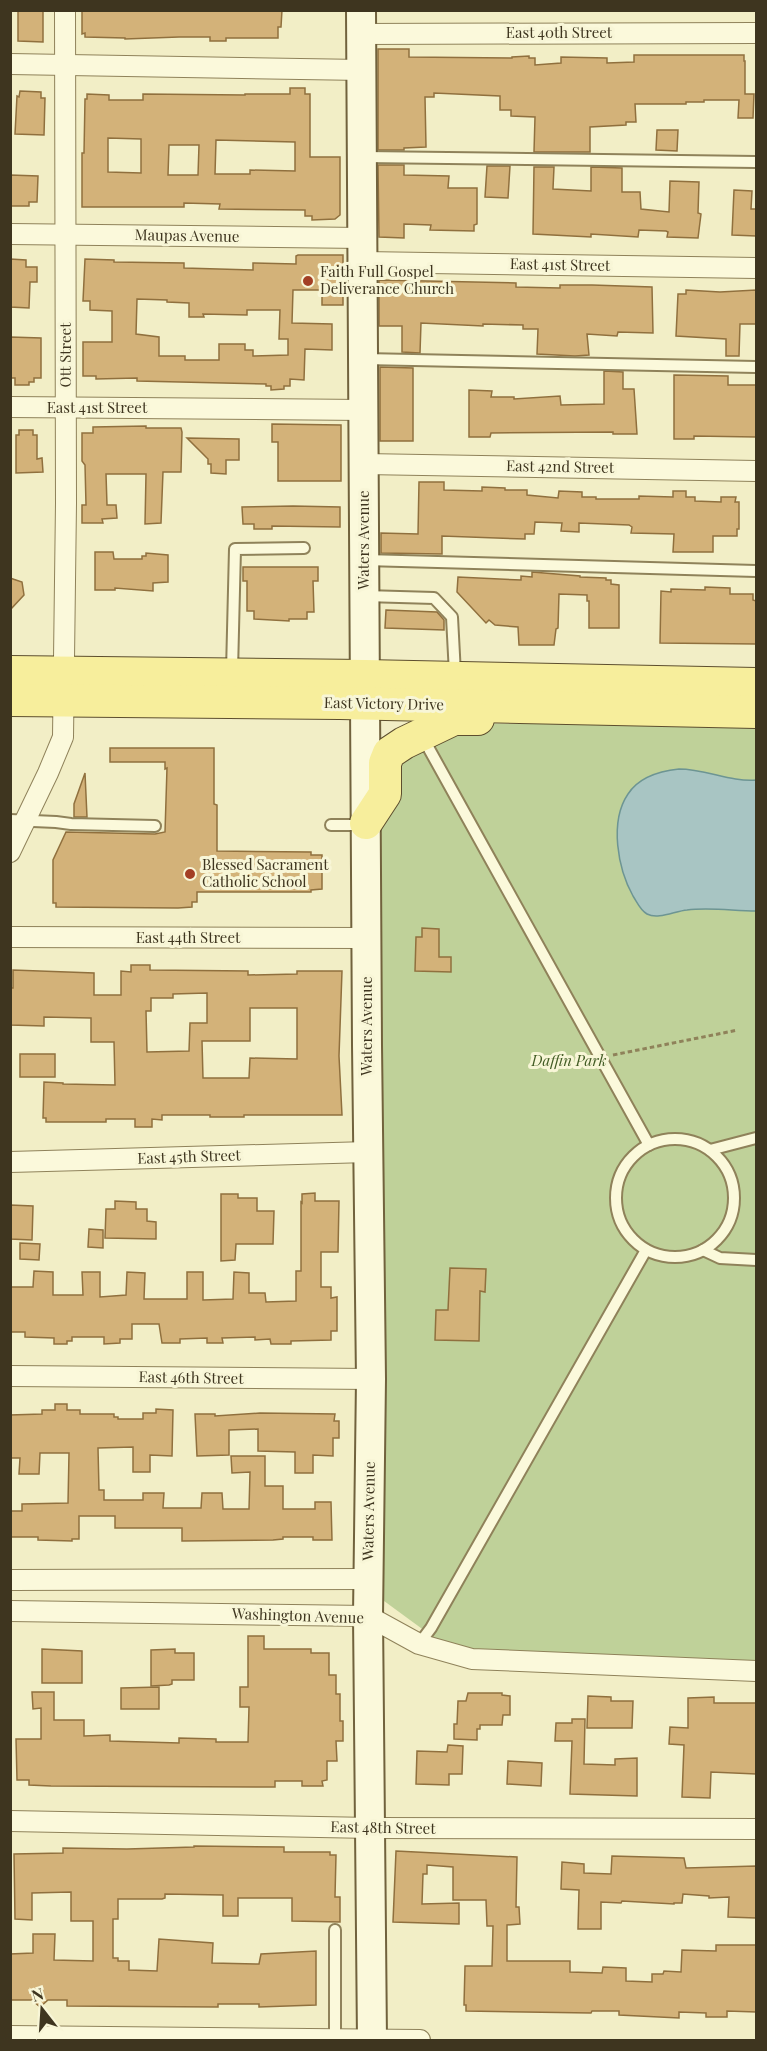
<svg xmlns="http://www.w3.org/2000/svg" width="767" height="2051" viewBox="0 0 767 2051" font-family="'Playfair Display',serif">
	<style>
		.green { fill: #bfd199 }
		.water { fill: #a8c5c3; stroke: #6d9593; stroke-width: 1.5 }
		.building { fill: #d3b279; stroke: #90703e; stroke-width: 1.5; fill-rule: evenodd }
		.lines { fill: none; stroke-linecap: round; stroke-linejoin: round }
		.service-casing { stroke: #8f825a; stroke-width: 14 }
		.minor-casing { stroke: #8f825a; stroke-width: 22 }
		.secondary-casing { stroke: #71623d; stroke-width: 32 }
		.primary-casing { stroke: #5d4e2e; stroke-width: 34 }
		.path { stroke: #8f825a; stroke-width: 3; stroke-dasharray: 4.5 3; stroke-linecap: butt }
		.service { stroke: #fbf9db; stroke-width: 10 }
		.minor { stroke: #fbf9db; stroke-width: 20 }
		.secondary { stroke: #fbf9db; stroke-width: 28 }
		.primary { stroke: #f7ee9c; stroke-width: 32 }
		.poi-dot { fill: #a33f25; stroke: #f8f6d7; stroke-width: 2 }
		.labels { text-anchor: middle; stroke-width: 6; stroke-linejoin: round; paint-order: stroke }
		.street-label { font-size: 15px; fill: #3e351f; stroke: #f8f6d7 }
		.poi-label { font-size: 15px; fill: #3e351f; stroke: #f8f6d7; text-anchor: start }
		.park-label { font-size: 15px; font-style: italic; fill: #425c24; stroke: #f8f6d7 }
	</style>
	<rect width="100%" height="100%" fill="#f2eec6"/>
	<path class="green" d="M619,717L756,721V1662L455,1653L380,1598V816L389,765L472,723L520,724Z"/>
	<path class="water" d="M679,769C706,769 730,782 756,780V911C734,911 710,907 687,910C675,911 658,920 647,914C640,910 637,902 633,896C618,869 609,822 628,794C639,777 660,771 679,769Z"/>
	<g class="building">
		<path d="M18,10H43V42L18,41Z"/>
		<path d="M82,10H282L281,27H278V38H226V41H210V37H179L125,39V38L85,37V33L82,34Z"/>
		<path d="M378,49H409V57L512,58V57L529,56V58H535V65L561,63V57L607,58V63L634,62V55H744V61H745V94H754L753,118H738L739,100H704V102H686V104H635L636,122H626V125L590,127V152H534L535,117L511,116V110H500V96L434,93V97H425L426,147L404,148V150H378Z"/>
		<path d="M290,88H305V94H310V157H340V215L335,219L312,220V216H305V210L219,209L220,204L184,203V207H82V153H84L85,99H87V94L109,95V100H143V94L245,95V94H290ZM108,138L141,139V173L108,172ZM216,140L295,142V171L250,170V174H215ZM169,145H199L198,175H168Z"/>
		<path d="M20,91L41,92V98H45L44,135L15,134L17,96L19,97Z"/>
		<path d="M657,130H678L677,151L656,150Z"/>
		<path d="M378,165H404V175L449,176L448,188H477V224L474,225V231L430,230L431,225L404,224V238L379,237Z"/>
		<path d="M487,166H510L508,198L485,197Z"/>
		<path d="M534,167H554L553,189L591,191V167L622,168V192H640L641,209L669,212L670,181L699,182L698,213L701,214L698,238L667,237L668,232L666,231L639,230L638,237L591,234V237L533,234Z"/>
		<path d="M10,175L38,176L37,202H29V206H10Z"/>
		<path d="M734,190L752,191L751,209H756V236L732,235Z"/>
		<path d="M298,255H343V305H322V290H293L292,323L332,324V350L305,349L304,380L290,379V386H284V389L271,390V386H266V384L137,381V378L96,379V376H83V342H112V311L90,310V301H83L85,259L114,260V262L184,263V268L253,270V263L296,264V256ZM137,299L167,300V302L189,303V317H204L203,314L247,315V310H280L279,339H288V355L253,356V350H245V344H219V360H185V356H159V337L136,334Z"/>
		<path d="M10,259L26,260V267H37V282H30L29,308L10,307Z"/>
		<path d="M379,280L516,283V287L560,288V285H592L652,287L653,333L618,332L617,336L587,334L589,355L575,356L537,354L538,329H523V325L483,324V326L421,323L420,353L402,352V326H379Z"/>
		<path d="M686,290L720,292L756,290V324H740L739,356H726V339L676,336L678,294H686Z"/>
		<path d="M10,337L41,338V378H34V382H29V385H15V378H10Z"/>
		<path d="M380,367L413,368V441H380Z"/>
		<path d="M604,371L623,372V389H634L637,434H613V432L491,433L490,437H469V390L492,391L491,397H514V399L560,396L561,405L604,404Z"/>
		<path d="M674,375L728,376V385H756V437L694,436V439H674Z"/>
		<path d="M272,424L341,425V481H278V442H272Z"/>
		<path d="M146,426V428H181L182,432L181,472H163L161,523L145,524L146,474H106L107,505H116L117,518L102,519L103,523H82V505H86L85,465L82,461V433H93V427Z"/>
		<path d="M19,430H33V435H37V459L42,458L43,472L16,473V435H19Z"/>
		<path d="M187,438L239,439V460H226V474L211,473V464H208V459Z"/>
		<path d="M419,482H444V490L482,491V487L505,488V490H527V495L558,498L559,491L582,492V497H596V499H639V496L673,497V491H686V497H695V501L721,502V497H736L735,502H739V529H737V536H713V552H673L674,534L631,533L632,527L629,525L579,523V532L561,531L562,523L535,522L534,534H525V539L442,536V554L381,553V533L418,534Z"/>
		<path d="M293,506L340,507V527L272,526V529H254V524H243L242,507Z"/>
		<path d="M95,552H113L114,559H142V556H146V553L168,555V582L153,583V591L115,588V590H95Z"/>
		<path d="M243,567H318V581H313L314,612H307V619H289V621L254,619V611H247V581H243Z"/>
		<path d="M532,572L580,576V577L606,578V580H611V584L619,585V628H589V601H587V595L559,594L558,628L556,629L554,645H519L518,627L495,625L489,620L486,623L457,592L458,577L521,580V576L532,577Z"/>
		<path d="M10,578L22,582L24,595L10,610Z"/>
		<path d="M705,587L730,588V594H753V600L756,601V644L660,643L661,591L671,592V589L705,590Z"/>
		<path d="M386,610L437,612L444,620V630L385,628Z"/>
		<path d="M110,748H214V804L217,805V851L311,852V855H322V889L311,890V892H197V902H192V907L178,908L56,907V903H53V860L66,832L155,834L165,832L167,768L165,769V762H110Z"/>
		<path d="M85,773L87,817H74V804Z"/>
		<path d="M422,928L439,929V957H451V972L415,971L416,937H422Z"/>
		<path d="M131,965H150V970L248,971V975L297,974V971H342L339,1056L342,1115H244V1117H210V1115H162V1120L152,1119V1127H135V1119H106V1122H46V1118H43L44,1082L63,1083V1084L115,1085L114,1042H91V1018L44,1017V1026L10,1025L11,988H13V970L94,973V995H121V971L131,972ZM207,993V1023H190L189,1051L147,1052L146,1011H151V998H173V994ZM250,1008H297V1059L250,1058L249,1078H203L202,1041H250Z"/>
		<rect x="20" y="1054" width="35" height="23"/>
		<path d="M315,1193V1201H339L338,1252H321V1287H331V1298L337,1297V1331H331V1340L291,1341V1344H271L270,1339L255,1340V1337L222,1338L223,1343H207V1338L180,1339V1343H162L159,1324H132V1339H120V1343L104,1344V1337H72V1341H67V1344H54V1338L25,1337V1332H11L10,1287H33L34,1271L53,1272V1295H83L82,1272H100V1297L126,1295L127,1272L145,1273L144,1299H187V1272H203V1300L233,1299L234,1272L249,1273V1293H265L266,1302L296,1301V1271H301V1202L302,1203V1194Z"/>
		<path d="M221,1194H238V1198H257V1211H274L273,1244H236L235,1260L221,1261Z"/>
		<path d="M115,1201L136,1202V1209H147V1221L156,1222V1239L105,1238L106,1209H115Z"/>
		<path d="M10,1205L33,1206L32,1240L10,1239Z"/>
		<path d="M89,1229L103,1230V1248L88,1247Z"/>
		<path d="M20,1243L40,1244L39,1260L20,1259Z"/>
		<path d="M450,1268L486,1269L485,1292L480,1291L479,1341L435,1340L436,1310H448Z"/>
		<path d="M55,1404H67V1410H80V1414H114V1417H118V1419H143V1413H156V1409L173,1410L172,1456L150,1455V1472H133V1447L98,1448L99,1490H104V1500H143V1493H164L163,1508H201L202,1493H222L223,1509H249L250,1472L232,1473L231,1456H265V1486H283V1509H315V1502H331L332,1540H313V1537H283V1539L273,1540L182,1541V1528H115V1516H79V1539H72V1541L38,1540V1537H10V1511H22V1504L68,1503L69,1453H40L39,1474H19L20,1458H10V1415L42,1414V1410H55Z"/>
		<path d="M260,1413L335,1414L334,1421H339V1438H333V1456L313,1455V1473H295V1452L258,1451V1429L229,1430V1455L197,1456L195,1414H215V1416Z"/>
		<path d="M248,1636H264V1649H311V1653H329V1675H336V1694H340V1721H343V1741H336L337,1761H327V1780L322,1781L323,1786H302V1781H275V1787L51,1786L29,1785V1780H17L16,1739H41V1708L33,1709L32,1692H54V1720H84V1736L110,1735V1741L179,1743V1738L216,1739V1742H248L249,1707H240V1687H248Z"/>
		<path d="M42,1649L82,1651V1683H42Z"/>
		<path d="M175,1649V1653H194V1680H172V1684L169,1685L151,1686V1650Z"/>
		<path d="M159,1687V1709H121V1688Z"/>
		<path d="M468,1693H502V1695L510,1696V1715H503L502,1725H480V1729H477V1740L454,1739V1724H457L458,1701H466Z"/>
		<path d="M588,1696L611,1697V1701H633L632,1728H587Z"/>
		<path d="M714,1697V1703H756V1774L711,1772L710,1798L682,1797L684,1745L669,1744L670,1727L688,1728V1698Z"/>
		<path d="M572,1719H585L584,1764L615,1765V1759L637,1758V1796L570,1794L572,1741H555L556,1723H572Z"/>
		<path d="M448,1745L463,1746L462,1774H449V1785L416,1784L417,1751L447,1752Z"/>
		<path d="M508,1761L542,1763L541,1786L507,1784Z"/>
		<path d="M194,1846L284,1847V1852H330V1855H336L335,1897H340V1922L292,1921V1898H238V1916H223V1895L165,1894V1898L162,1899H118V1919H113V1958H118V1961H129V1970L157,1971L159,1939L213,1943L212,1963L259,1964L261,1954L316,1951V2005L259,2007V2004H218V2007L67,2006V2000H48L40,2007L32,2000H10V1954L33,1953V1934H55L54,1960L93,1961V1921H71V1892L32,1893V1920L15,1919L14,1854L63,1853V1848L127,1849L194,1847Z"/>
		<path d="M396,1851L517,1857L516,1907H519L520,1924L507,1925V1961H570V1972L602,1973L603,1967L626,1968V1981L652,1982V1974H663L664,1971L681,1972L682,1950L716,1951V1945H756V2012L727,2011V2017H706V2013L679,2012V2018L619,2015V2011H592L591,2013L466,2011V2005H464L465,1966H492L493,1926H487L486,1900H453V1867L427,1865V1874H423L422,1904L459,1903V1924L393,1922Z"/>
		<path d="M612,1856L684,1858L686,1868L756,1866V1918L728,1917L729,1897L709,1898V1896L683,1894L682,1903H674V1904L622,1901L621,1903L601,1902V1929H578L579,1890L561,1889L562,1862L584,1864V1873L611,1874Z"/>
	</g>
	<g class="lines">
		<g class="service-casing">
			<g id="service">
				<path d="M364,157L756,162"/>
				<path d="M364,359L756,367"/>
				<path d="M365,560L756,571"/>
				<path d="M365,596L434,598L452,617L455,674"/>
				<path d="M232,671L235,549L304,548"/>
				<path d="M423,738L649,1145"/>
				<path d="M10,820L56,822L71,824L155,826"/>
				<path d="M331,825H363"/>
				<circle cx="675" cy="1198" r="59"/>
				<path d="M710,1150L756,1138"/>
				<path d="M703,1250L720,1258L756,1260"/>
				<path d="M419,1644L431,1628L646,1250"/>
				<path d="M335,2038V1930"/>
			</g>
		</g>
		<g class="minor-casing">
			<g id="minor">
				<path d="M361,34L756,33"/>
				<path d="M10,64L362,70"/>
				<path d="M10,234L363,238"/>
				<path d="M363,262L756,268"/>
				<path d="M10,407L363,410"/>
				<path d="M364,464L756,471"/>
				<path d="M10,852L48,773L63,737L66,503L65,10"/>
				<path d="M10,937L366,938"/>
				<path d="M10,1162L368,1152"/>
				<path d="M10,1376L371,1379"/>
				<path d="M10,1580L368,1579"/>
				<path d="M10,1611L368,1616L419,1644L472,1659L756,1671"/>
				<path d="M10,1821L371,1828L756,1829"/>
				<path d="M10,2036L420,2040"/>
			</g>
		</g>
		<g class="secondary-casing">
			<path id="secondary" d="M361,10L367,1045L371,1379L368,1616L372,2040"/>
		</g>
		<g class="primary-casing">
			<g id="primary">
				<path d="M10,672L365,676L756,684"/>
				<path d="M10,700L340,703L756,712"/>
				<path d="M366,823L385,794V763L389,753L404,743L454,719H478"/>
			</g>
		</g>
		<path class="path" d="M613,1055L738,1030"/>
		<use href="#service" class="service"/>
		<use href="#minor" class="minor"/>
		<use href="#secondary" class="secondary"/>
		<use href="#primary" class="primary"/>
	</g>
	<g class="poi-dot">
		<circle cx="308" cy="281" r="6"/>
		<circle cx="190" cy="874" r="6"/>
	</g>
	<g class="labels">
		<g class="street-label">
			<text x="559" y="38">East 40th Street</text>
			<text transform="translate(187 236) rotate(1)" y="5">Maupas Avenue</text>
			<text transform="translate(560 265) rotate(1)" y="5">East 41st Street</text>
			<text transform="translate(66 355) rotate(-90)" y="5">Ott Street</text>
			<text x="97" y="413">East 41st Street</text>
			<text transform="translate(560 467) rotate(1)" y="5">East 42nd Street</text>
			<text transform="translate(364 540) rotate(-90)" y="5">Waters Avenue</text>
			<text transform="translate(384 704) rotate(1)" y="5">East Victory Drive</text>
			<text x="188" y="943">East 44th Street</text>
			<text transform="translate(367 1026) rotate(-90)" y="5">Waters Avenue</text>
			<text transform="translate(189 1157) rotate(-2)" y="5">East 45th Street</text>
			<text transform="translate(191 1378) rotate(1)" y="5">East 46th Street</text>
			<text transform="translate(369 1511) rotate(-89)" y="5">Waters Avenue</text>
			<text transform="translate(298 1616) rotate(2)" y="5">Washington Avenue</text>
			<text transform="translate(383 1828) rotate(1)" y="5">East 48th Street</text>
		</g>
		<g class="poi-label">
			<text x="320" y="277">Faith Full Gospel<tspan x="320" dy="17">Deliverance Church</tspan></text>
			<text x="202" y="870">Blessed Sacrament<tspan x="202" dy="17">Catholic School</tspan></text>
		</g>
		<g class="park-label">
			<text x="569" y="1066">Daffin Park</text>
		</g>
	</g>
	<rect width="767" height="2051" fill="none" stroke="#3e351f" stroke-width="24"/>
	<g transform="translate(42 2009) rotate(343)" stroke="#f8f6d7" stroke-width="4.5" paint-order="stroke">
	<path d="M0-4.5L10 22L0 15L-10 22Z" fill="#3e351f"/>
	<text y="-9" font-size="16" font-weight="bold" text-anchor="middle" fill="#3e351f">N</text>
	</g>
</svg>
